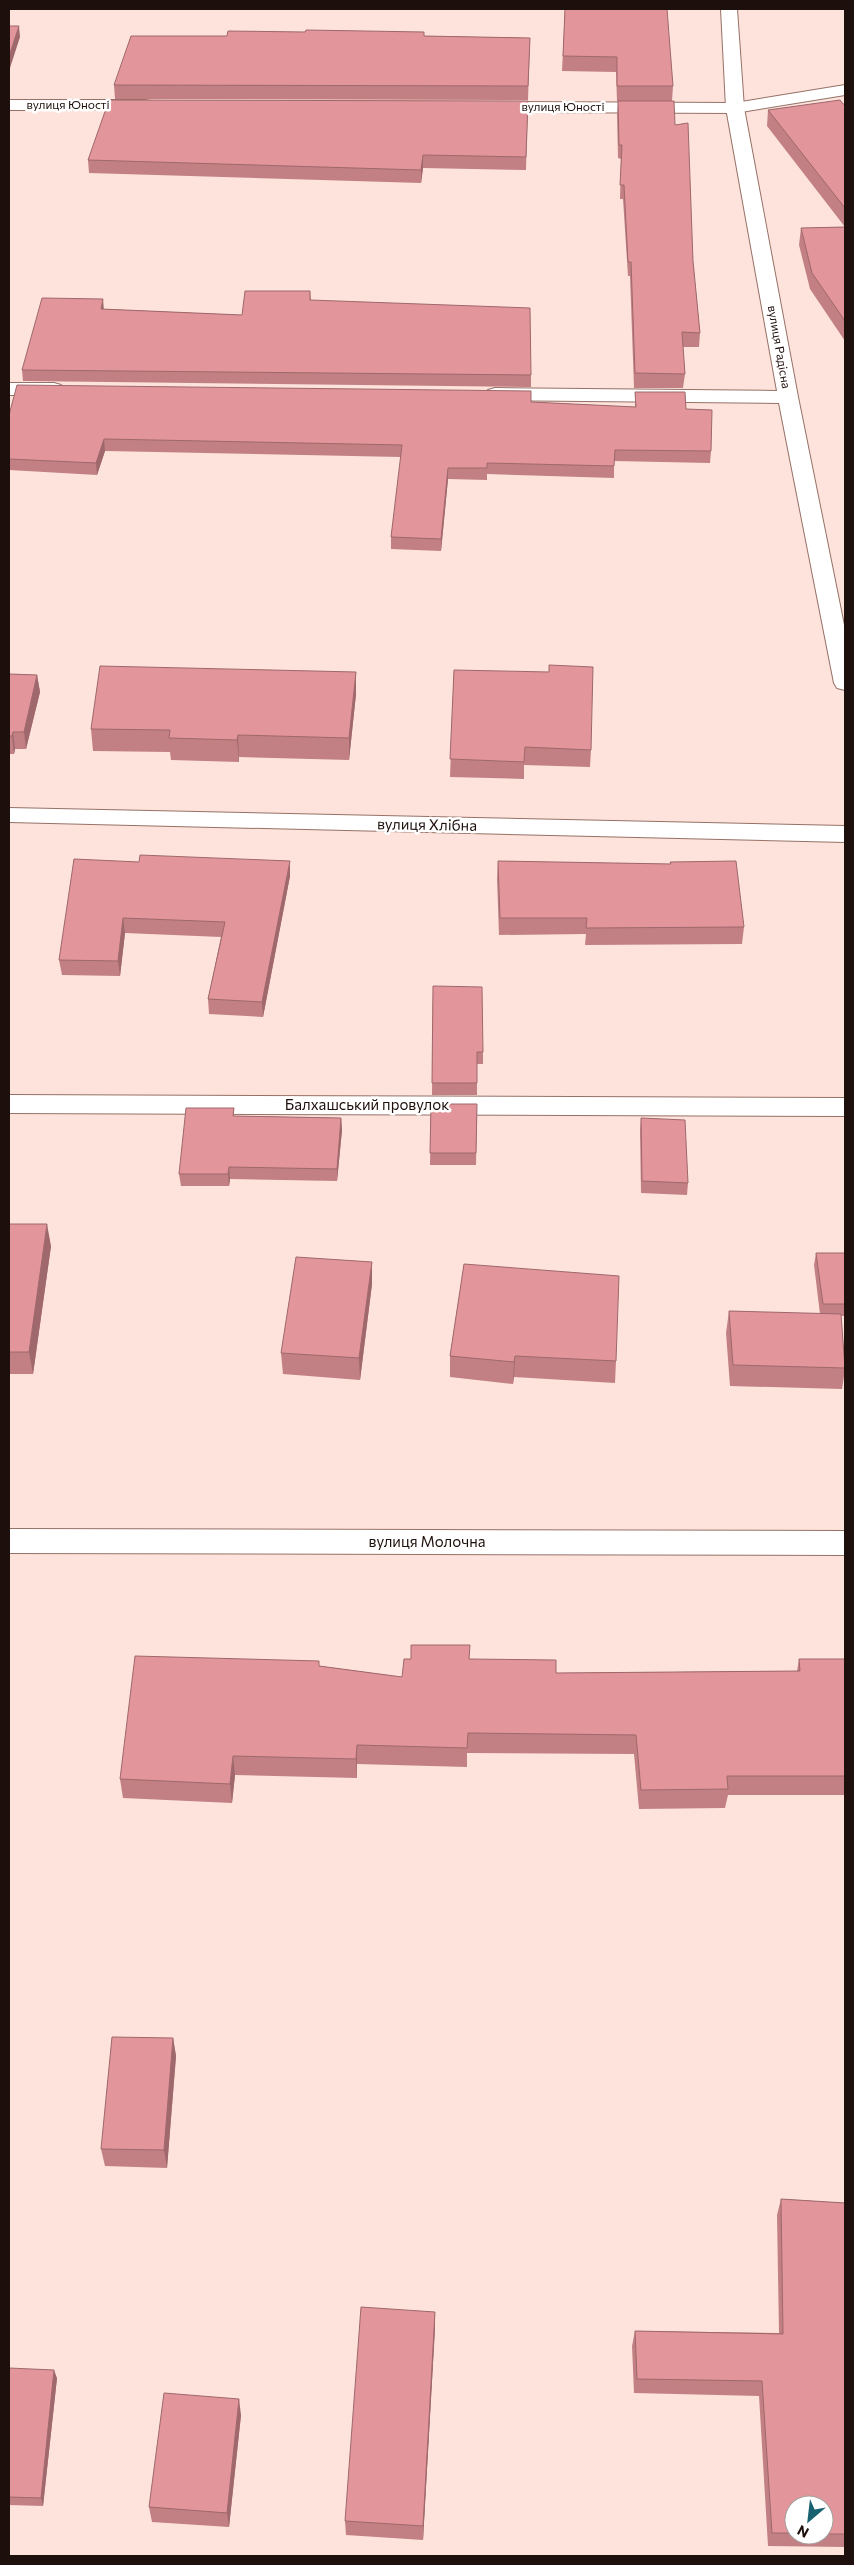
<svg xmlns="http://www.w3.org/2000/svg" width="854" height="2565" viewBox="0 0 854 2565" font-family="Commissioner,sans-serif">
	<style>
		.lines { fill: none; stroke-linecap: round; stroke-linejoin: round }
		.street-casing { stroke: #967166; stroke-width: 2 }
		.secondary-casing { stroke: #967166; stroke-width: 2 }
		.street { fill: #fff; fill-rule: evenodd }
		.secondary { fill: #fff; fill-rule: evenodd }
		.wall { fill: #c28084; fill-rule: evenodd }
		.shaded-wall { fill: #9e686c }
		.building { fill: #e2959a; stroke: #9e686c }
		.labels { text-anchor: middle; stroke-width: 5; stroke-linejoin: round; paint-order: stroke }
		.far-street-label { font-size: 12px; fill: #1d0f0b; stroke: #fff }
		.street-label { font-size: 15px; fill: #1d0f0b; stroke: #fff }
	</style>
	<rect width="100%" height="100%" fill="#fde3dc"/>
	<g class="lines">
		<g class="street-casing">
			<g id="street">
				<path d="M721,9H737L744,108L798,397L845,630V690L837,688L834,683L779,403L495,400L488,398L485,394L488,390L495,388L777,391L726,108Z"/>
				<path d="M9,383H54L61,385L64,389L61,393L54,395H9Z"/>
				<path d="M9,808L845,826V842L9,822Z"/>
				<path d="M9,1095L845,1098V1116L9,1113Z"/>
				<path d="M9,1529L845,1531V1555L9,1553Z"/>
			</g>
		</g>
		<g class="secondary-casing">
			<g id="secondary">
				<path d="M845,85V95L735,113L491,112L485,111L482,107L485,103L491,102L735,103Z"/>
				<path d="M9,100H145L151,101L154,105L151,109L145,110H9Z"/>
			</g>
		</g>
		<use href="#street" class="street"/>
		<use href="#secondary" class="secondary"/>
	</g>
	<g class="wall">
		<path d="M565,9L673,86L672,101H617L616,72L562,71Z"/>
		<path d="M424,36L530,38L528,100L115,99L114,85Z"/>
		<path d="M528,101L526,170L423,168L421,183L89,173L88,160Z"/>
		<path d="M618,101L675,125L693,261L700,333L699,347H683L685,374L683,388H634L630,276H628L623,199H620L621,159L618,158L617,114Z"/>
		<path d="M843,104H845V341L810,289L799,245L801,228L845,227L767,126L768,110Z"/>
		<path d="M310,291L311,300L531,375V387L23,381L22,370L104,309L242,315Z"/>
		<path d="M635,392L686,409L711,451L710,463L614,461V478L487,474V480L448,479L441,551L391,549V537L401,457L105,451L97,475L9,470V415L531,402L635,407Z"/>
		<path d="M454,670L591,750L590,767L524,765V779L450,777Z"/>
		<path d="M356,672V694L349,760L239,757V762L171,760L170,752L93,751L91,729Z"/>
		<path d="M9,674L37,675L40,692L26,749H15L14,754H9Z"/>
		<path d="M498,861L670,864V862L744,927L742,944L585,945L586,934L499,935L497,878Z"/>
		<path d="M139,862L290,876L263,1017L209,1014L208,999L221,937L125,933L120,976L62,975L59,960Z"/>
		<path d="M433,986L483,1052V1064H477V1095H432Z"/>
		<path d="M431,1104H477L476,1165H430Z"/>
		<path d="M234,1108V1116L341,1118L342,1130L337,1181L230,1179L229,1186H181L179,1174Z"/>
		<path d="M641,1118L688,1183L687,1195L641,1193L640,1130Z"/>
		<path d="M9,1224L51,1246L33,1374H9Z"/>
		<path d="M816,1253H845V1316H841L845,1370L842,1389L730,1386L726,1333L729,1311L820,1314L814,1265Z"/>
		<path d="M372,1262V1284L360,1380L283,1374L281,1353Z"/>
		<path d="M464,1264L616,1361L615,1383L514,1377L513,1384L450,1377V1356Z"/>
		<path d="M469,1659L556,1673L797,1671L799,1659H845V1795H728L725,1808L639,1809L634,1754L467,1753V1767L357,1764V1778L235,1775L232,1803L123,1798L120,1779L320,1666L402,1677Z"/>
		<path d="M173,2038L176,2056L167,2168L105,2166L101,2149Z"/>
		<path d="M781,2199L845,2203V2547L768,2546L759,2396L634,2393L632,2346L635,2331L779,2333L777,2215ZM794,2505H824V2535H794Z"/>
		<path d="M435,2312V2328L423,2540L346,2535L345,2521Z"/>
		<path d="M9,2368L57,2378L43,2506L9,2505Z"/>
		<path d="M241,2415L229,2527L152,2522L149,2507Z"/>
	</g>
	<g class="shaded-wall">
		<path d="M19,26L20,37L9,71V56Z"/>
		<path d="M423,155V168L421,183V170Z"/>
		<path d="M103,299L104,311L101,309Z"/>
		<path d="M104,439L105,451L97,475L96,463Z"/>
		<path d="M448,468V479L441,551V539Z"/>
		<path d="M356,672V694L349,760V738Z"/>
		<path d="M37,675L40,692L26,749L24,732Z"/>
		<path d="M13,732L15,749L14,754L12,736Z"/>
		<path d="M238,735L239,757V762L237,740Z"/>
		<path d="M290,861V876L263,1017L262,1002Z"/>
		<path d="M123,918L125,933L120,976L118,961Z"/>
		<path d="M341,1118L342,1130L337,1181V1169Z"/>
		<path d="M229,1167L230,1179L229,1186L228,1174Z"/>
		<path d="M47,1224L51,1246L33,1374L29,1352Z"/>
		<path d="M372,1262V1284L360,1380L359,1358Z"/>
		<path d="M515,1356L514,1377L513,1384L514,1362Z"/>
		<path d="M357,1745V1778L356,1759Z"/>
		<path d="M233,1756L235,1775L232,1803L230,1784Z"/>
		<path d="M173,2038L176,2056L167,2168L164,2150Z"/>
		<path d="M435,2312V2328L423,2540V2526Z"/>
		<path d="M54,2370L57,2378L43,2506L41,2498Z"/>
		<path d="M239,2399L241,2415L229,2527L227,2513Z"/>
	</g>
	<g class="building">
		<path d="M565,9H667L673,86H617V57L563,56Z"/>
		<path d="M9,26H19L9,56Z"/>
		<path d="M306,30L424,32V36L530,38L528,86L114,85L131,36H227L228,31L305,32Z"/>
		<path d="M109,100L528,101L526,157L423,155L421,170L88,160Z"/>
		<path d="M840,100L843,104H845V208L768,110Z"/>
		<path d="M618,101H674L675,125L688,123L693,261L700,333L682,332L685,374L635,373L631,262H628L624,185H620L622,145H619Z"/>
		<path d="M845,227V321L812,273L801,228Z"/>
		<path d="M245,291H310V300L530,308L531,375L22,370L42,298L103,299L101,309L242,315Z"/>
		<path d="M17,385L531,391V402L636,407L635,392H685L686,409L712,410L711,451L615,450L614,466L487,463V468H448L441,539L391,537L402,445L104,439L96,463L9,459V415Z"/>
		<path d="M549,665L593,667L591,750L525,747L524,762L450,759L454,670L549,672Z"/>
		<path d="M100,666L356,672L349,738L238,735L237,740L169,738L170,730L91,729Z"/>
		<path d="M9,674L37,675L24,732H13L12,736H9Z"/>
		<path d="M140,855L290,861L262,1002L208,999L225,922L123,918L118,961L59,960L74,859L139,862Z"/>
		<path d="M498,861L671,864L670,862L736,861L744,927L586,928L587,918H500Z"/>
		<path d="M433,986L482,987L483,1052H477V1083H432Z"/>
		<path d="M431,1104H477L476,1153H430Z"/>
		<path d="M186,1108H234L233,1116L341,1118L337,1169L229,1167L228,1174H179Z"/>
		<path d="M641,1118L685,1120L688,1183L642,1181Z"/>
		<path d="M9,1224H47L29,1352H9Z"/>
		<path d="M816,1253H845V1304H823Z"/>
		<path d="M296,1257L372,1262L359,1358L281,1353Z"/>
		<path d="M464,1264L619,1276L616,1361L515,1356L514,1362L450,1356Z"/>
		<path d="M729,1311L841,1314L845,1368L733,1365Z"/>
		<path d="M411,1645H470L469,1659L556,1660V1673L800,1671L799,1659H845V1776H727L728,1789L641,1790L636,1735L468,1733L467,1748L357,1745L356,1759L233,1756L230,1784L120,1779L135,1656L319,1661V1666L402,1677L404,1659H411Z"/>
		<path d="M112,2037L173,2038L164,2150L101,2149Z"/>
		<path d="M781,2199L845,2203V2534H824V2505H794V2533H772L762,2381L637,2379L635,2331L783,2334Z"/>
		<path d="M361,2307L435,2312L423,2526L345,2521Z"/>
		<path d="M9,2368L54,2370L41,2498L9,2497Z"/>
		<path d="M164,2393L239,2399L227,2513L149,2507Z"/>
	</g>
	<g class="labels">
		<g class="far-street-label">
			<text x="68" y="109">вулиця Юності</text>
			<text x="563" y="111">вулиця Юності</text>
			<text transform="translate(779 347) rotate(80)" y="4">вулиця Радісна</text>
		</g>
		<g class="street-label">
			<text transform="translate(427 825) rotate(1)" y="5">вулиця Хлібна</text>
			<text x="367" y="1110">Балхашський провулок</text>
			<text x="427" y="1547">вулиця Молочна</text>
		</g>
	</g>
	<rect width="854" height="2565" fill="none" stroke="#1d0f0b" stroke-width="20"/>
	<g transform="translate(809 2520) rotate(208)"><circle r="24" fill="#ffffff" stroke="#a59f9d"/>
	<path d="M0-4L9 19L0 12L-9 19Z" fill="#186170"/>
	<text y="-8" font-size="14" font-weight="bold" text-anchor="middle" fill="#1d0f0b">N</text>
	</g>
</svg>
